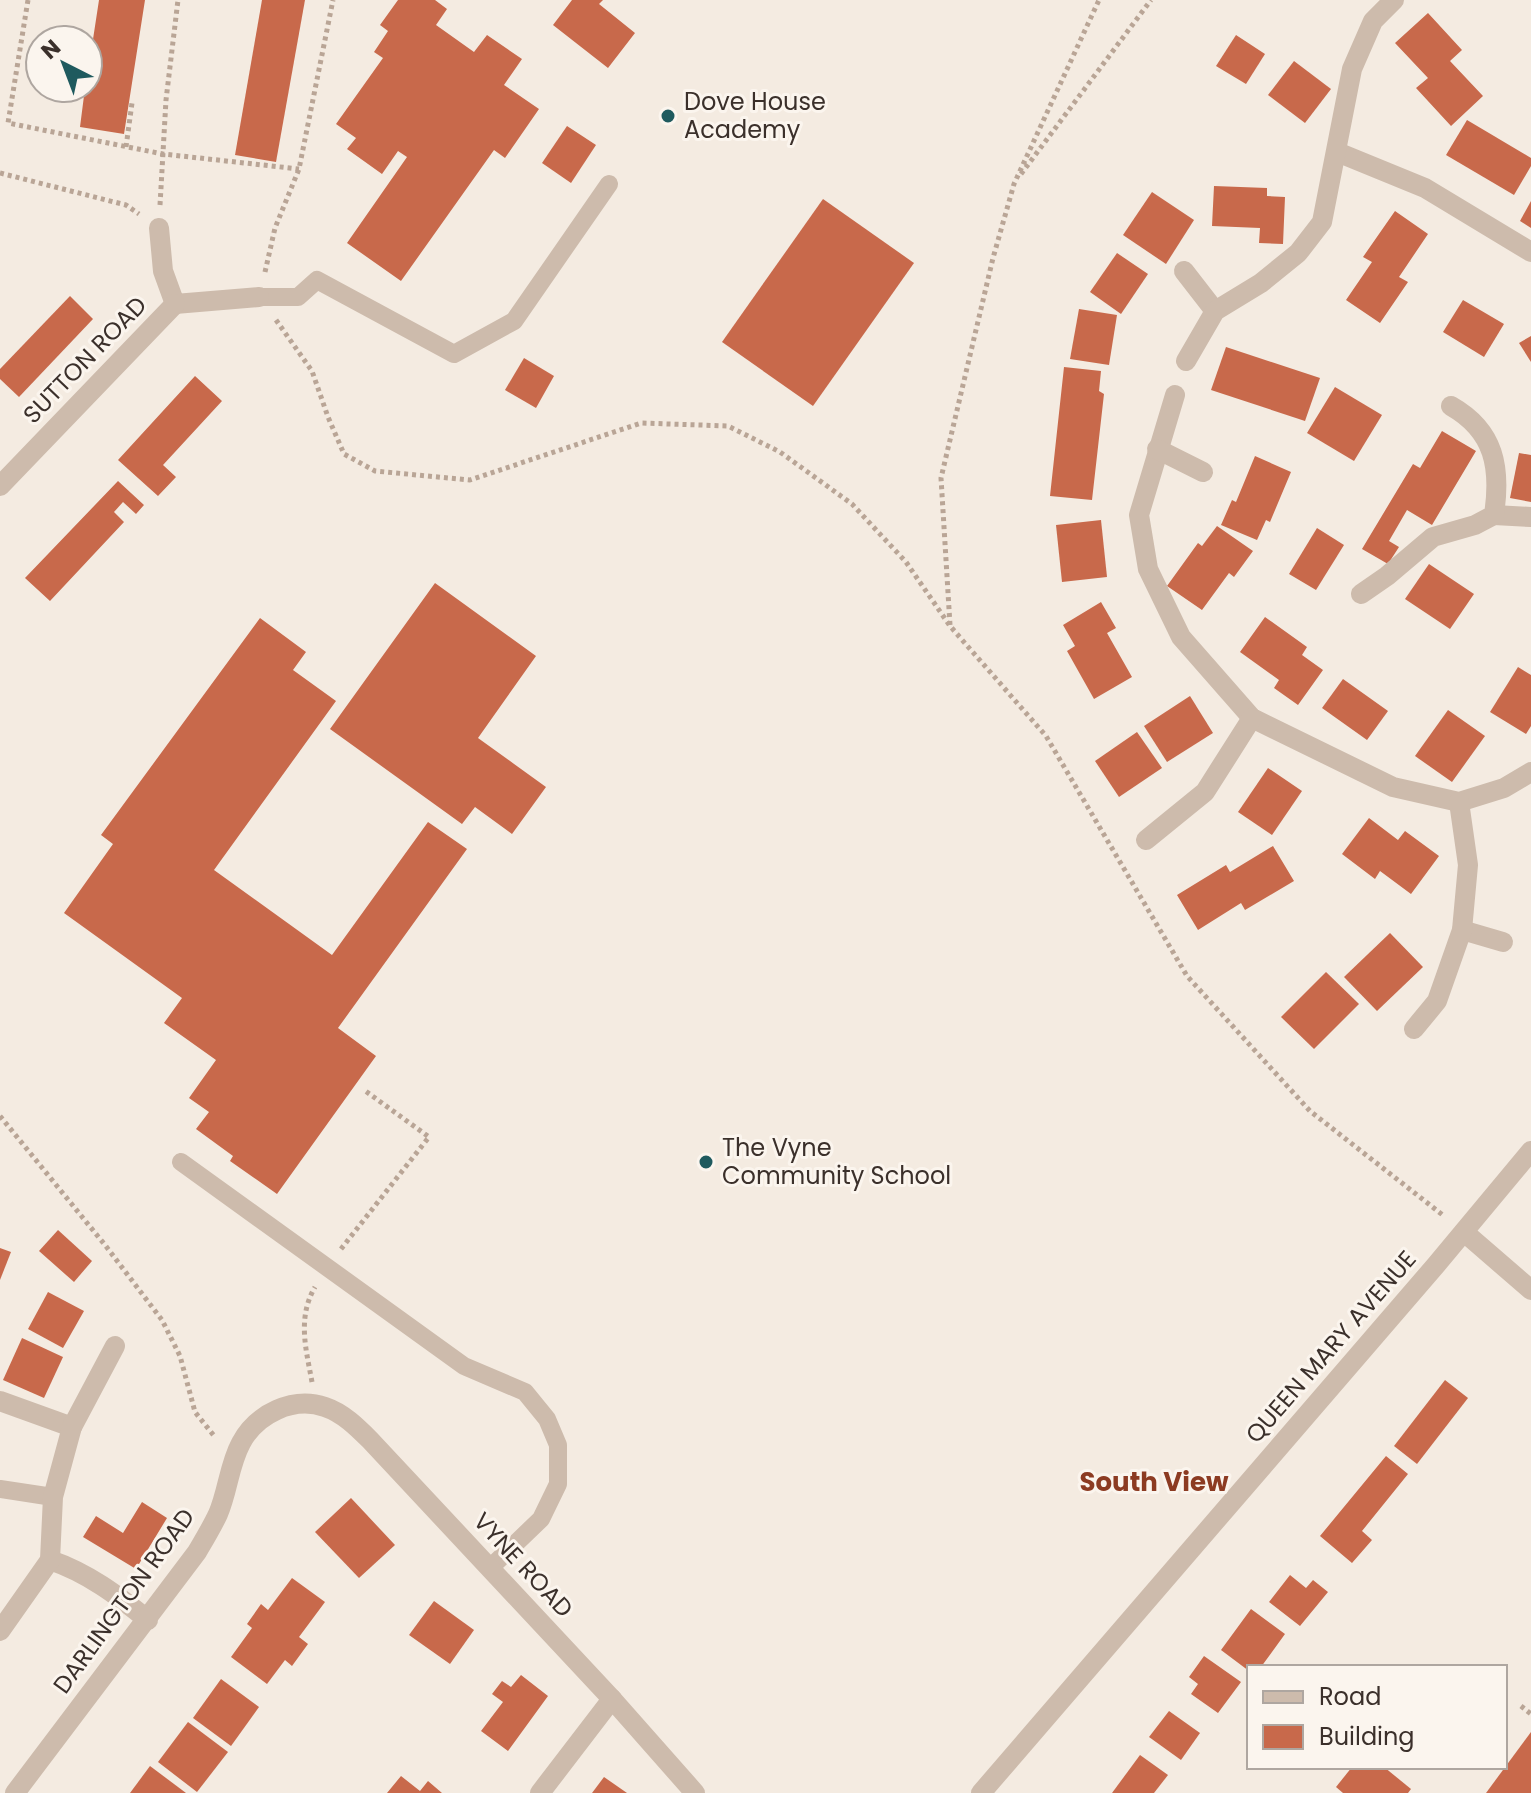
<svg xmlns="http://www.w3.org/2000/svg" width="1531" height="1793" viewBox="0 0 1531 1793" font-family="Poppins,sans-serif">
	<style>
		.building { fill: #c8694b }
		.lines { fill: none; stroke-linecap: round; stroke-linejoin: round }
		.path { stroke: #b9a596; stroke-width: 5; stroke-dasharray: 4 4; stroke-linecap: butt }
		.lane { stroke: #cdbbac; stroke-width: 18 }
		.street { stroke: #cdbbac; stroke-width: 20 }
		.poi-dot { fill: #1f5a5e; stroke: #fbf5ee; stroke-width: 3 }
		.labels { text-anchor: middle; stroke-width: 6; stroke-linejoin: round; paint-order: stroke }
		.poi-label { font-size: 24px; fill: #3b302b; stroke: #fbf5ee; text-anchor: start }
		.street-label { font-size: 24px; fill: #3b302b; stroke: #fbf5ee }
		.neighbourhood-label { font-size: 26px; font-weight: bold; fill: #8c3b22; stroke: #fbf5ee }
	</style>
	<rect width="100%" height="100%" fill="#f4ebe1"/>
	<g class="building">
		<path d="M99,0H145L124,134L80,127L85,88H88V72Z"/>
		<path d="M262,0H305L276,162L235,155Z"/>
		<path d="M398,0H435L447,9L436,25L474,52L487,35L522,59L504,85L539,109L505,158L494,150L401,281L347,243L407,157L398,151L382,174L347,149L356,138L336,124L383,58L374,52L388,31L380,25Z"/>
		<path d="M572,0H603L599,4L635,33L608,68L553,25Z"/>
		<path d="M1428,13L1462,50L1450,61L1483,96L1451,126L1416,88L1428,78L1395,43Z"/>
		<path d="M1236,35L1265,54L1246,84L1216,66Z"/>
		<path d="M1294,61L1331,89L1305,123L1268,95Z"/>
		<path d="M1467,120L1531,158V166L1514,195L1446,155Z"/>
		<path d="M567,126L596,145L571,183L542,163Z"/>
		<path d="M1214,186L1267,188V196L1285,197L1283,244L1259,243L1260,228L1212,226Z"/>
		<path d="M1152,192L1194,220L1166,264L1123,235Z"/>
		<path d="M823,199L914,263L813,406L722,342Z"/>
		<path d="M1531,201V228L1520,221Z"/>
		<path d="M1395,211L1428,234L1399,277L1408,282L1380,323L1346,300L1372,262L1363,257Z"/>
		<path d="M1117,253L1148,274L1121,314L1090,292Z"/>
		<path d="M70,296L93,319L19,397L0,379V369Z"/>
		<path d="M1463,300L1504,324L1484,357L1443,332Z"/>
		<path d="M1079,309L1117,315L1109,365L1070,359Z"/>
		<path d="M1531,336V362L1519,343Z"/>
		<path d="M1226,347L1320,378L1305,421L1211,390Z"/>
		<path d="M524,358L554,376L536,408L505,390Z"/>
		<path d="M1064,367L1101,371L1099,391L1104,394L1092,500L1050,496Z"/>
		<path d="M195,376L222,401L163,465L176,477L158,496L118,460Z"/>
		<path d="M1335,387L1382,415L1354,461L1307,433Z"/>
		<path d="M1442,431L1476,451L1432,525L1407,510L1389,541L1399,547L1388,564L1362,549L1413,464L1420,468Z"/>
		<path d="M1519,453L1531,455V502L1510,498Z"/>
		<path d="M1255,456L1291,472L1270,522L1266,520L1257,540L1221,525L1232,500L1236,502Z"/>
		<path d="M118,481L144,505L136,514L123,502L114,512L124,522L50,601L25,578Z"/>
		<path d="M1101,520L1107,577L1062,582L1056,525Z"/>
		<path d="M1217,526L1253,551L1234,577L1229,573L1202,610L1167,586L1198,543L1202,546Z"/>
		<path d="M1317,528L1344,545L1316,590L1289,574Z"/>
		<path d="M1429,564L1474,594L1450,629L1405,599Z"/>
		<path d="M435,583L536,656L478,738L546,787L512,834L475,807L462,824L330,729Z"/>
		<path d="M1101,602L1116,628L1107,633L1132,677L1094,699L1067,651L1075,646L1063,625Z"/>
		<path d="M1265,617L1307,647L1302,655L1323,670L1298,705L1274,688L1279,680L1240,652Z"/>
		<path d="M260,618L306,652L293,670L336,701L214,870L332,955L428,822L467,849L338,1028L376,1056L277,1194L230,1161L233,1156L196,1129L209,1112L189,1098L216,1060L164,1023L182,998L64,913L113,844L101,835Z"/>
		<path d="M1518,667L1531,675V726L1526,734L1490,712Z"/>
		<path d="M1343,679L1388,711L1367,740L1322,708Z"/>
		<path d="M1190,696L1213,733L1167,762L1144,726Z"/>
		<path d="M1448,710L1485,736L1452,782L1415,756Z"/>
		<path d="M1137,732L1162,768L1119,797L1095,761Z"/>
		<path d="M1268,768L1302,791L1272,835L1238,812Z"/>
		<path d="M1369,818L1398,840L1405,831L1439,856L1411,894L1380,871L1375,879L1342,854Z"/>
		<path d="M1273,846L1294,881L1245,910L1241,903L1198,930L1177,895L1226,865L1230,872Z"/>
		<path d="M1390,933L1423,967L1377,1011L1344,977Z"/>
		<path d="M1326,972L1359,1004L1314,1049L1281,1017Z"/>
		<path d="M58,1230L92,1261L74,1282L39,1251Z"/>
		<path d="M0,1248L11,1252L0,1280Z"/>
		<path d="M48,1292L84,1311L63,1348L28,1329Z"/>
		<path d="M22,1338L63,1357L44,1398L3,1380Z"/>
		<path d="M1445,1380L1468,1398L1417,1464L1394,1446Z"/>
		<path d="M1386,1456L1408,1474L1362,1531L1372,1540L1352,1563L1320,1536Z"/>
		<path d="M351,1498L395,1545L359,1578L315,1532Z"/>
		<path d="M142,1502L167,1518L136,1569L83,1537L96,1516L123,1533Z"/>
		<path d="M1290,1575L1306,1588L1313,1580L1328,1592L1300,1626L1269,1602Z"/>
		<path d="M292,1578L325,1602L299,1637L308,1644L292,1666L285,1660L267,1684L231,1657L252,1628L247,1624L261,1604L268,1610Z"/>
		<path d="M434,1601L474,1630L450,1664L409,1635Z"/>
		<path d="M1251,1609L1285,1634L1261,1667H1249V1671L1221,1650Z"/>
		<path d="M1204,1656L1241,1682L1218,1713L1191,1694L1198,1684L1189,1677Z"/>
		<path d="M521,1675L548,1696L508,1751L481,1731L503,1702L492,1694L502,1681L511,1687Z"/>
		<path d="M221,1679L259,1707L231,1746L193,1718Z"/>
		<path d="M1169,1711L1200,1733L1181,1760L1149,1737Z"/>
		<path d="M188,1722L228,1752L197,1792L158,1762Z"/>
		<path d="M1531,1732V1793H1486Z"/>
		<path d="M1140,1755L1168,1775L1154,1793H1112Z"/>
		<path d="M150,1766L186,1793H130Z"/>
		<path d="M1352,1767H1384L1411,1789L1408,1793H1343L1336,1787Z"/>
		<path d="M401,1776L420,1791L428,1781L442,1793H387Z"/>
		<path d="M604,1777L627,1793H592Z"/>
	</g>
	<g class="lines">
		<g class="path">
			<path d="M28,0L8,123L163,154L299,169"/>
			<path d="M126,147L132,103"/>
			<path d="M0,173L126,205L139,214"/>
			<path d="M1021,174L1151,0"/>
			<path d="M160,205L166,100L178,0"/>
			<path d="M265,272L275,228L299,169L333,0"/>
			<path d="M276,320L312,371L328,417L344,454L375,471L470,480L641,423L728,426L780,452L852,504L906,562L950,626L1046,736L1187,976L1310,1111L1444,1216"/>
			<path d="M950,625L941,478L993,258L1014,184L1099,0"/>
			<path d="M0,1116L105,1245L162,1320L180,1356L195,1412L215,1437"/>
			<path d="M341,1249L429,1137L364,1090"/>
			<path d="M312,1382C306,1349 297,1318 315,1287"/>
			<path d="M1521,1706L1531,1714"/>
		</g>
		<g class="lane">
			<path d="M259,297H298L317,280L454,354L514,321L609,184"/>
			<path d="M181,1162L464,1366L525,1392L547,1419L558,1445V1484L541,1519L491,1567"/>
			<path d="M0,1489L53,1497"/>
		</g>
		<g class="street">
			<path d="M1337,152L1425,188L1531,252"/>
			<path d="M159,228L163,271L175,304L259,297"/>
			<path d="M1184,271L1215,311"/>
			<path d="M1186,361L1215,311L1261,283L1298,253L1322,222L1352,69L1373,21L1394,0"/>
			<path d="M1175,395L1139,515L1148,569L1181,637L1252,718L1393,787L1459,802L1504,788L1531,772"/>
			<path d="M1157,449L1203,472"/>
			<path d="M0,486L175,304"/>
			<path d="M1494,515L1531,517"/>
			<path d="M1361,594L1387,576L1433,537L1475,525L1494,515C1501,468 1495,431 1451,406"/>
			<path d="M1146,840L1205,792L1252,718"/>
			<path d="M1462,930L1503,942"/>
			<path d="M1414,1029L1437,1001L1462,930L1468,865L1459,802"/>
			<path d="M1464,1232L1531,1290"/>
			<path d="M0,1401L72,1427"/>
			<path d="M50,1560C88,1573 117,1595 148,1620"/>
			<path d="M0,1631L50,1560L53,1497L72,1427L115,1346"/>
			<path d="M15,1793L197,1552C204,1540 212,1527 218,1514C228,1491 229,1465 241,1443C256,1414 293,1396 325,1407C343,1413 357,1427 370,1440L612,1699L695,1793"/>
			<path d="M540,1793L612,1699"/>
			<path d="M981,1793L1436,1265L1531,1151"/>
		</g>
	</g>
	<g class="poi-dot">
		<circle cx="668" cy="116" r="8"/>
		<circle cx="706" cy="1162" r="8"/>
	</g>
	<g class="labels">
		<g class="poi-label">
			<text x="684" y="110">Dove House<tspan x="684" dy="28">Academy</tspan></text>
			<text x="722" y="1156">The Vyne<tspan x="722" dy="28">Community School</tspan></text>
		</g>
		<g class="street-label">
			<text transform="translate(85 360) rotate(-46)" y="8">SUTTON ROAD</text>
			<text transform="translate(1331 1347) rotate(-49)" y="8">QUEEN MARY AVENUE</text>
			<text transform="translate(523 1565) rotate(47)" y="8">VYNE ROAD</text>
			<text transform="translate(124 1601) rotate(-54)" y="8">DARLINGTON ROAD</text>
		</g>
		<g class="neighbourhood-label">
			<text x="1154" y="1491">South View</text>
		</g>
	</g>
	<rect x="1247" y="1665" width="260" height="104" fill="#fbf5ee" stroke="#aea6a0" stroke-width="2"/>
	<rect x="1263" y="1691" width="40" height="12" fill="#cdbbac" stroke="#aea6a0" stroke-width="2"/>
	<text x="1319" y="1705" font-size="24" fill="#3b302b">Road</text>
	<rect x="1263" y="1725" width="40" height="24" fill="#c8694b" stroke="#aea6a0" stroke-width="2"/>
	<text x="1319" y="1745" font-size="24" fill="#3b302b">Building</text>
	<g transform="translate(64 64) rotate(318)"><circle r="38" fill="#fbf5ee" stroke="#aea6a0" stroke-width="2"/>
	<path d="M0-6L14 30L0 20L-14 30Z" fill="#1f5a5e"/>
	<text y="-12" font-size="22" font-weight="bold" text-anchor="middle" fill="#3b302b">N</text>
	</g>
</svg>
